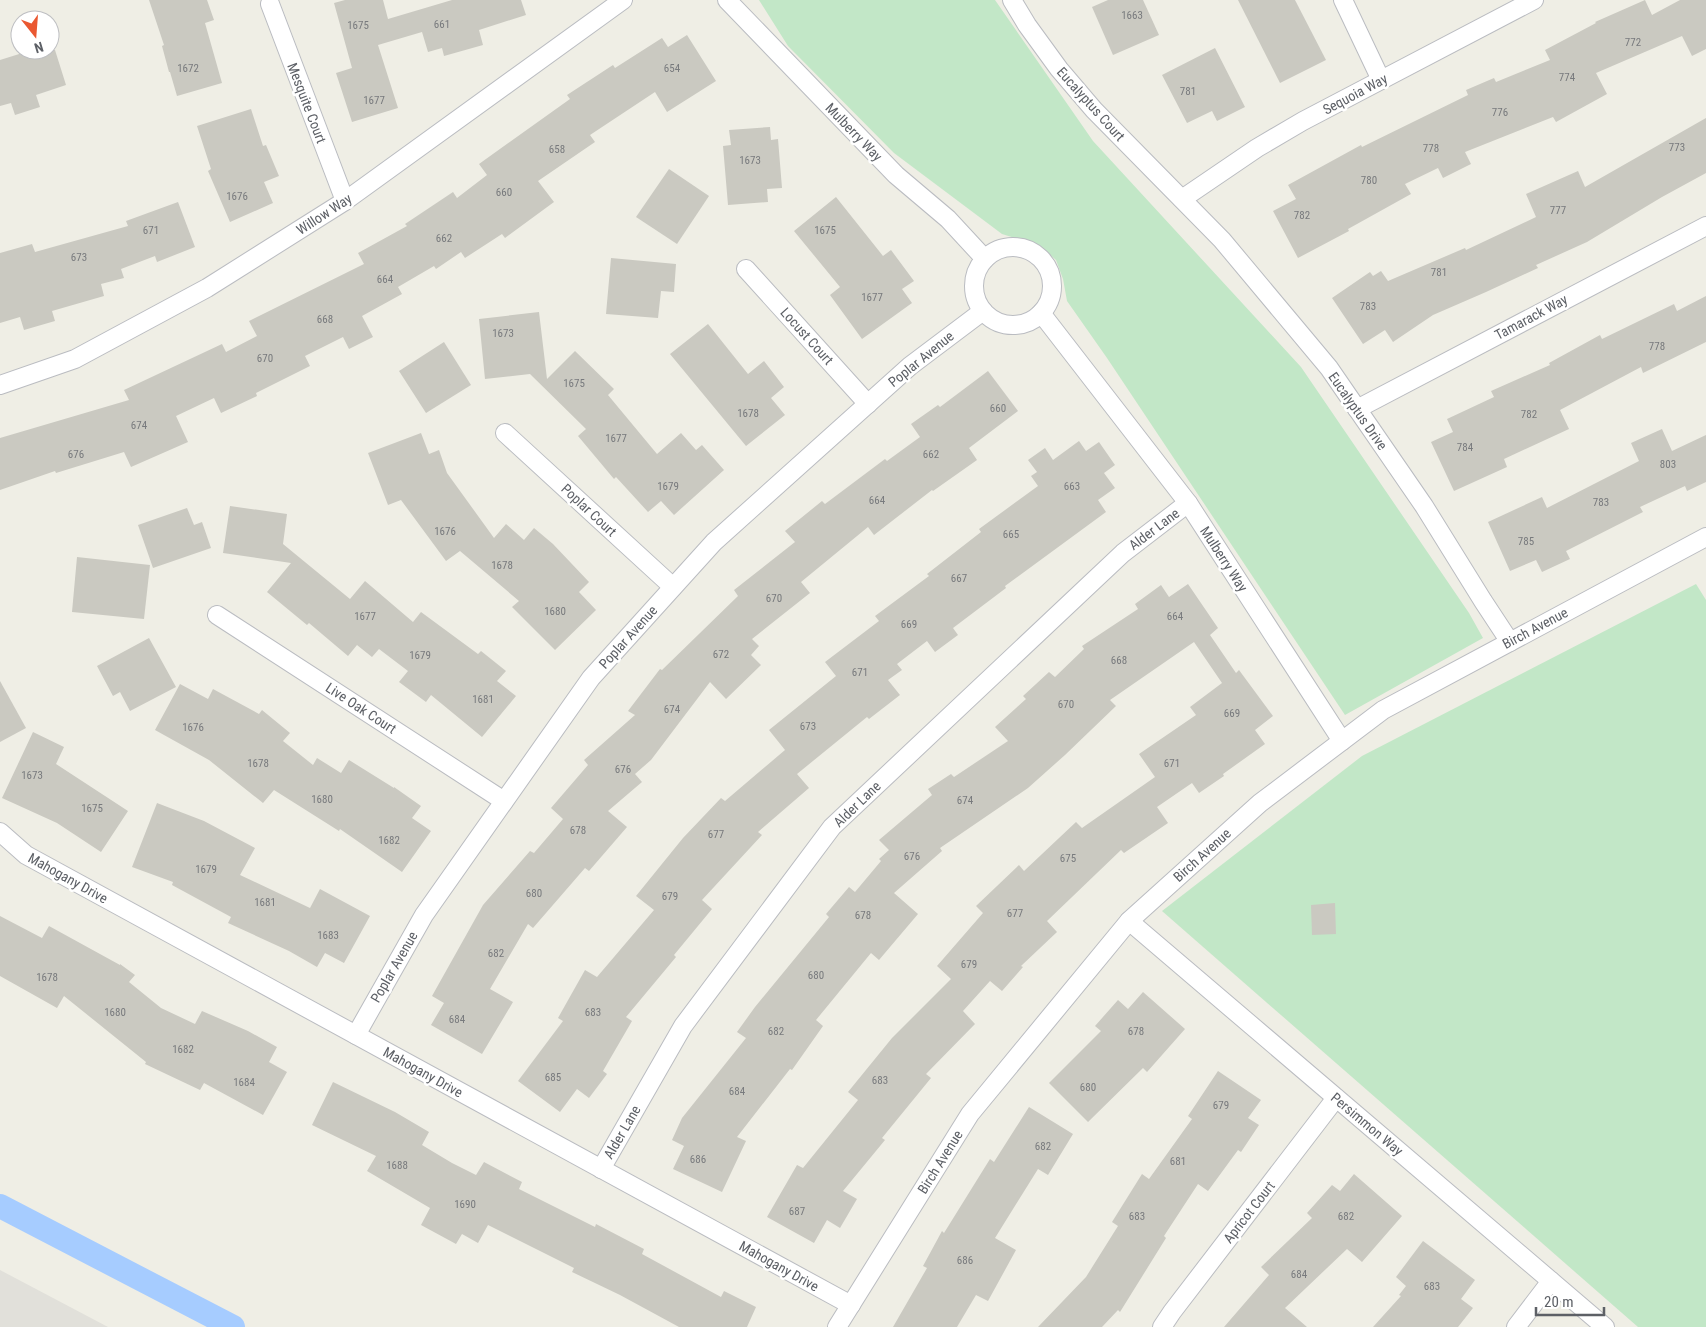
<svg xmlns="http://www.w3.org/2000/svg" width="1706" height="1327" viewBox="0 0 1706 1327" font-family="'Roboto Condensed',sans-serif">
	<style>
		.industrial { fill: #e1e0da }
		.green { fill: #c2e7c7 }
		.lines { fill: none; stroke-linecap: round; stroke-linejoin: round }
		.canal { stroke: #a6ccff; stroke-width: 24 }
		.building { fill: #cac9c1 }
		.minor-casing { stroke: #babcc1; stroke-width: 20 }
		.minor { stroke: #fff; stroke-width: 18 }
		.labels { text-anchor: middle; stroke-width: 5; stroke-linejoin: round; paint-order: stroke }
		.number-label { font-size: 11px; fill: #787a7d }
		.street-label { font-size: 14px; fill: #5d6066; stroke: #fff }
	</style>
	<rect width="100%" height="100%" fill="#efeee5"/>
	<path class="industrial" d="M0,1270L108,1327H0Z"/>
	<g class="green">
		<path d="M759,0H995L1093,141L1301,367L1469,613L1483,638L1345,715L1107,358L1067,301L1063,279L1056,260L1040,246L1002,234L894,153L788,46Z"/>
		<path d="M1696,584L1706,600V1327H1638L1162,911L1362,756Z"/>
	</g>
	<g class="lines">
		<path class="canal" d="M0,1206L233,1327"/>
	</g>
	<g class="building">
		<path d="M149,0H207L214,20L205,23L222,83L177,96L170,72H169L162,46L164,45Z"/>
		<path d="M345,0H383L388,19L452,0H521L526,15L479,30L483,45L444,56L442,48L428,52L422,32L378,45L398,108L352,122L336,73L352,68L334,3Z"/>
		<path d="M1108,0H1143L1159,35L1113,55L1092,7Z"/>
		<path d="M1238,0H1295L1326,60L1280,83Z"/>
		<path d="M1645,0L1652,15L1680,0H1706V49L1692,56L1682,36L1596,73L1607,94L1556,122L1553,117L1465,152L1471,164L1443,178L1438,168L1405,184L1411,194L1348,229L1349,231L1298,258L1273,211L1296,199L1288,185L1361,145L1362,147L1468,95L1466,90L1494,78L1496,82L1550,60L1545,50L1596,23L1595,22Z"/>
		<path d="M687,35L716,81L667,112L655,92L590,135L595,142L538,181L554,202L505,238L502,234L465,258L461,252L436,269L434,266L398,287L402,294L362,316L373,337L349,349L343,337L305,356L310,366L256,393L257,396L221,413L214,398L176,416L188,442L131,467L124,452L56,473L55,471L0,490V438L129,400L124,390L222,344L226,352L257,336L249,321L364,264L358,253L407,226L405,224L453,192L457,198L487,175L479,164L570,99L567,95L613,65L615,68L662,38L668,47Z"/>
		<path d="M1215,48L1245,107L1217,121L1212,111L1187,123L1162,75Z"/>
		<path d="M32,50H55L66,85L36,95L40,107L15,115L11,103L0,106V60Z"/>
		<path d="M251,109L263,146L266,145L279,176L264,182L273,203L230,222L208,171L211,169L197,126Z"/>
		<path d="M1706,118V173L1662,197L1587,242L1536,265L1538,268L1486,292L1433,315L1393,342L1385,330L1363,344L1332,298L1370,272L1373,276L1381,271L1388,281L1465,248L1466,250L1536,217L1526,194L1578,171L1585,187Z"/>
		<path d="M770,127L771,140L778,139L782,188L767,189L768,202L728,205L723,146L731,145L729,130Z"/>
		<path d="M669,169L709,196L677,244L636,217Z"/>
		<path d="M836,197L883,256L891,250L914,281L902,289L912,303L862,339L830,295L840,287L794,231Z"/>
		<path d="M178,202L195,247L157,262L155,256L121,269L124,278L101,284L104,296L52,311L55,321L24,330L20,317L0,323V253L32,244L35,252L128,226L126,221Z"/>
		<path d="M611,258L676,264L674,292L661,291L658,318L606,314Z"/>
		<path d="M1706,296V342L1643,373L1641,367L1560,410L1569,429L1504,459L1507,467L1454,491L1431,442L1453,432L1447,419L1494,397L1491,391L1550,365L1549,363L1600,335L1602,339L1674,304L1677,311Z"/>
		<path d="M539,312L547,379L575,351L614,389L608,395L657,454L681,433L696,450L702,445L724,470L674,515L661,501L648,512L616,477L614,479L578,436L586,429L530,374L485,379L479,319Z"/>
		<path d="M708,324L748,374L764,361L784,387L771,398L785,415L746,446L670,354Z"/>
		<path d="M444,342L471,385L426,413L399,371Z"/>
		<path d="M988,371L1018,411L969,448L977,460L933,491L932,490L874,535L868,527L801,582L810,593L752,639L759,646L751,655L761,665L726,699L710,682L651,760L635,774L642,782L608,811L627,827L589,871L585,868L533,928L528,924L490,989L513,1002L482,1054L431,1025L444,1003L432,996L483,905L530,851L534,853L563,819L551,808L588,765L584,760L635,715L628,711L660,669L662,670L738,596L734,590L795,542L785,531L822,501L825,504L885,459L887,461L920,437L911,424L938,405L940,407Z"/>
		<path d="M1662,429L1672,451L1706,435V482L1687,491L1685,486L1640,507L1643,512L1566,551L1570,559L1542,572L1536,560L1510,571L1488,522L1542,497L1547,508L1639,461L1631,443Z"/>
		<path d="M421,433L429,454L439,450L447,473L494,538L506,524L524,540L534,528L553,544L589,582L579,592L596,610L555,650L512,607L519,601L460,551L446,561L401,500L388,505L368,453Z"/>
		<path d="M1079,441L1086,451L1099,442L1115,465L1104,473L1115,488L1098,500L1106,512L1005,586L1006,588L953,628L958,635L935,652L927,641L897,664L902,670L888,680L900,695L869,719L867,717L797,774L809,788L758,832L762,835L702,900L712,909L674,955L676,957L626,1017L632,1021L603,1071L607,1074L589,1098L577,1089L560,1112L518,1081L563,1021L558,1018L585,970L597,977L654,910L636,896L683,838L721,798L725,801L785,750L769,730L836,676L825,662L879,621L875,616L929,576L927,574L981,532L979,529L1038,486L1031,476L1037,472L1028,460L1045,448L1053,460Z"/>
		<path d="M230,506L287,514L283,544L350,599L365,581L413,622L421,612L478,654L481,651L506,671L497,681L516,696L482,737L431,695L426,702L399,682L408,671L379,649L372,657L357,645L348,656L309,623L307,625L267,592L291,563L223,553Z"/>
		<path d="M187,508L194,525L202,522L211,548L153,568L138,525Z"/>
		<path d="M77,557L150,565L144,619L72,612Z"/>
		<path d="M1188,584L1218,628L1210,635L1236,673L1239,670L1273,716L1255,730L1265,744L1223,774L1224,776L1199,793L1192,783L1157,807L1168,823L1124,853L1121,850L1047,921L1057,932L1021,966L1023,967L1002,991L990,981L963,1011L975,1024L926,1074L931,1078L882,1138L885,1140L843,1191L857,1199L840,1228L827,1220L814,1243L767,1217L797,1165L803,1168L858,1100L848,1092L892,1038L951,979L937,966L983,913L976,906L1019,865L1024,871L1076,822L1082,828L1155,777L1139,754L1196,715L1190,707L1222,683L1194,642L1110,700L1116,706L1065,755L1028,788L940,848L942,851L894,893L918,914L879,960L871,953L816,1020L823,1026L792,1070L790,1069L737,1137L746,1141L722,1192L673,1169L684,1146L672,1140L682,1118L746,1038L737,1032L755,1007L829,917L826,914L849,887L855,892L881,861L879,859L889,850L879,840L932,795L928,789L951,774L954,777L1008,741L995,727L1026,699L1023,696L1049,672L1055,677L1084,649L1082,646L1138,609L1135,604L1161,585L1169,597Z"/>
		<path d="M149,638L176,687L130,711L120,692L113,696L97,666Z"/>
		<path d="M0,681L26,728L0,742Z"/>
		<path d="M180,684L208,699L213,689L259,714L262,710L290,733L283,741L313,765L317,758L341,773L349,760L394,788V787L421,806L412,818L431,831L402,872L340,829L339,831L274,790L263,803L209,760L155,730Z"/>
		<path d="M33,732L64,747L56,764L128,811L101,852L57,823L2,798Z"/>
		<path d="M157,803L204,821L255,848L240,875L310,908L320,889L370,916L344,963L325,953L317,967L289,951L228,923L231,917L172,885L173,882L132,867Z"/>
		<path d="M1335,903L1336,934L1312,935L1311,905Z"/>
		<path d="M0,916L42,938L49,926L120,965V964L135,975L129,982L161,1008L195,1024L202,1011L248,1031L277,1047L269,1062L287,1072L263,1115L204,1083L200,1090L145,1064L146,1062L64,996L57,1008L0,976Z"/>
		<path d="M1143,992L1185,1029L1147,1072L1143,1068L1088,1122L1049,1083L1101,1031L1095,1026L1118,1000L1128,1009Z"/>
		<path d="M1218,1071L1261,1100L1248,1118L1259,1125L1241,1152L1238,1150L1208,1191L1198,1184L1164,1236L1166,1238L1120,1312L1118,1310L1102,1327H1038L1086,1277L1118,1226L1112,1222L1142,1174L1149,1179L1192,1119L1188,1116Z"/>
		<path d="M333,1082L395,1112L429,1132L422,1145L452,1163L476,1175L484,1162L522,1182L519,1189L595,1227L596,1224L644,1249L642,1254L721,1297L724,1291L756,1307L747,1327H679L620,1295L572,1272L574,1268L488,1225L478,1243L462,1234L456,1244L421,1225L430,1208L367,1171L376,1156L312,1125Z"/>
		<path d="M1029,1107L1073,1134L1048,1175L1038,1169L995,1238L1016,1250L988,1301L976,1295L957,1327H893L927,1268L923,1266L942,1231L944,1233L990,1159L994,1162Z"/>
		<path d="M1354,1174L1402,1216L1362,1262L1347,1249L1285,1308L1307,1327H1224L1269,1275L1261,1267L1312,1218L1307,1213L1332,1185L1340,1191Z"/>
		<path d="M1423,1241L1475,1280L1461,1299L1473,1308L1458,1327H1373L1401,1296L1399,1295L1406,1286L1396,1277Z"/>
	</g>
	<g class="lines">
		<g class="minor-casing">
			<g id="minor">
				<path d="M727,0L896,175L948,219L985,259"/>
				<path d="M1012,0L1027,25L1059,69L1094,110L1222,240L1329,368L1424,506L1483,601L1510,642"/>
				<path d="M1343,0L1381,80"/>
				<path d="M270,4L345,201"/>
				<path d="M1182,199L1257,148L1303,121L1534,0"/>
				<circle cx="1013" cy="286" r="39"/>
				<path d="M746,269L868,404"/>
				<path d="M1041,313L1188,503L1342,741"/>
				<path d="M0,385L75,359L207,288L345,201L623,0"/>
				<path d="M1357,409L1706,226"/>
				<path d="M505,433L673,587"/>
				<path d="M217,615L504,801"/>
				<path d="M0,832L26,855L851,1305"/>
				<path d="M1129,921L1605,1327"/>
				<path d="M356,1035L424,915L591,678L714,542L910,366L983,311"/>
				<path d="M601,1169L683,1026L832,827L1123,553L1188,503"/>
				<path d="M837,1327L970,1114L1129,921L1260,803L1383,710L1706,537"/>
				<path d="M1162,1327L1172,1312L1336,1098"/>
				<path d="M1516,1327L1551,1281"/>
			</g>
		</g>
		<use href="#minor" class="minor"/>
	</g>
	<g class="labels">
		<g class="number-label">
			<text x="1132" y="19">1663</text>
			<text x="442" y="28">661</text>
			<text x="358" y="29">1675</text>
			<text x="1633" y="46">772</text>
			<text x="188" y="72">1672</text>
			<text x="672" y="72">654</text>
			<text x="1567" y="81">774</text>
			<text x="1188" y="95">781</text>
			<text x="374" y="104">1677</text>
			<text x="1500" y="116">776</text>
			<text x="1677" y="151">773</text>
			<text x="1431" y="152">778</text>
			<text x="557" y="153">658</text>
			<text x="750" y="164">1673</text>
			<text x="1369" y="184">780</text>
			<text x="504" y="196">660</text>
			<text x="237" y="200">1676</text>
			<text x="1558" y="214">777</text>
			<text x="1302" y="219">782</text>
			<text x="151" y="234">671</text>
			<text x="825" y="234">1675</text>
			<text x="444" y="242">662</text>
			<text x="79" y="261">673</text>
			<text x="1439" y="276">781</text>
			<text x="385" y="283">664</text>
			<text x="872" y="301">1677</text>
			<text x="1368" y="310">783</text>
			<text x="325" y="323">668</text>
			<text x="503" y="337">1673</text>
			<text x="1657" y="350">778</text>
			<text x="265" y="362">670</text>
			<text x="574" y="387">1675</text>
			<text x="998" y="412">660</text>
			<text x="748" y="417">1678</text>
			<text x="1529" y="418">782</text>
			<text x="139" y="429">674</text>
			<text x="616" y="442">1677</text>
			<text x="1465" y="451">784</text>
			<text x="76" y="458">676</text>
			<text x="931" y="458">662</text>
			<text x="1668" y="468">803</text>
			<text x="668" y="490">1679</text>
			<text x="1072" y="490">663</text>
			<text x="877" y="504">664</text>
			<text x="1601" y="506">783</text>
			<text x="445" y="535">1676</text>
			<text x="1011" y="538">665</text>
			<text x="1526" y="545">785</text>
			<text x="502" y="569">1678</text>
			<text x="959" y="582">667</text>
			<text x="774" y="602">670</text>
			<text x="555" y="615">1680</text>
			<text x="365" y="620">1677</text>
			<text x="1175" y="620">664</text>
			<text x="909" y="628">669</text>
			<text x="721" y="658">672</text>
			<text x="420" y="659">1679</text>
			<text x="1119" y="664">668</text>
			<text x="860" y="676">671</text>
			<text x="483" y="703">1681</text>
			<text x="1066" y="708">670</text>
			<text x="672" y="713">674</text>
			<text x="1232" y="717">669</text>
			<text x="808" y="730">673</text>
			<text x="193" y="731">1676</text>
			<text x="258" y="767">1678</text>
			<text x="1172" y="767">671</text>
			<text x="623" y="773">676</text>
			<text x="32" y="779">1673</text>
			<text x="322" y="803">1680</text>
			<text x="965" y="804">674</text>
			<text x="92" y="812">1675</text>
			<text x="578" y="834">678</text>
			<text x="716" y="838">677</text>
			<text x="389" y="844">1682</text>
			<text x="912" y="860">676</text>
			<text x="1068" y="862">675</text>
			<text x="206" y="873">1679</text>
			<text x="534" y="897">680</text>
			<text x="670" y="900">679</text>
			<text x="265" y="906">1681</text>
			<text x="1015" y="917">677</text>
			<text x="863" y="919">678</text>
			<text x="328" y="939">1683</text>
			<text x="496" y="957">682</text>
			<text x="969" y="968">679</text>
			<text x="816" y="979">680</text>
			<text x="47" y="981">1678</text>
			<text x="115" y="1016">1680</text>
			<text x="593" y="1016">683</text>
			<text x="457" y="1023">684</text>
			<text x="776" y="1035">682</text>
			<text x="1136" y="1035">678</text>
			<text x="183" y="1053">1682</text>
			<text x="553" y="1081">685</text>
			<text x="880" y="1084">683</text>
			<text x="244" y="1086">1684</text>
			<text x="1088" y="1091">680</text>
			<text x="737" y="1095">684</text>
			<text x="1221" y="1109">679</text>
			<text x="1043" y="1150">682</text>
			<text x="698" y="1163">686</text>
			<text x="1178" y="1165">681</text>
			<text x="397" y="1169">1688</text>
			<text x="465" y="1208">1690</text>
			<text x="797" y="1215">687</text>
			<text x="1137" y="1220">683</text>
			<text x="1346" y="1220">682</text>
			<text x="965" y="1264">686</text>
			<text x="1299" y="1278">684</text>
			<text x="1432" y="1290">683</text>
		</g>
		<g class="street-label">
			<text transform="translate(1355 94) rotate(-28)" y="5">Sequoia Way</text>
			<text transform="translate(307 103) rotate(69)" y="5">Mesquite Court</text>
			<text transform="translate(1091 104) rotate(48)" y="5">Eucalyptus Court</text>
			<text transform="translate(854 132) rotate(46)" y="5">Mulberry Way</text>
			<text transform="translate(324 214) rotate(-33)" y="5">Willow Way</text>
			<text transform="translate(1531 317) rotate(-28)" y="5">Tamarack Way</text>
			<text transform="translate(807 336) rotate(48)" y="5">Locust Court</text>
			<text transform="translate(921 359) rotate(-39)" y="5">Poplar Avenue</text>
			<text transform="translate(1358 411) rotate(55)" y="5">Eucalyptus Drive</text>
			<text transform="translate(589 510) rotate(43)" y="5">Poplar Court</text>
			<text transform="translate(1154 529) rotate(-37)" y="5">Alder Lane</text>
			<text transform="translate(1224 559) rotate(57)" y="5">Mulberry Way</text>
			<text transform="translate(1535 628) rotate(-28)" y="5">Birch Avenue</text>
			<text transform="translate(628 637) rotate(-48)" y="5">Poplar Avenue</text>
			<text transform="translate(361 708) rotate(33)" y="5">Live Oak Court</text>
			<text transform="translate(857 804) rotate(-44)" y="5">Alder Lane</text>
			<text transform="translate(1202 855) rotate(-42)" y="5">Birch Avenue</text>
			<text transform="translate(68 878) rotate(29)" y="5">Mahogany Drive</text>
			<text transform="translate(394 967) rotate(-60)" y="5">Poplar Avenue</text>
			<text transform="translate(423 1072) rotate(29)" y="5">Mahogany Drive</text>
			<text transform="translate(1367 1124) rotate(40)" y="5">Persimmon Way</text>
			<text transform="translate(622 1132) rotate(-60)" y="5">Alder Lane</text>
			<text transform="translate(940 1162) rotate(-58)" y="5">Birch Avenue</text>
			<text transform="translate(1249 1212) rotate(-52)" y="5">Apricot Court</text>
			<text transform="translate(779 1266) rotate(29)" y="5">Mahogany Drive</text>
		</g>
	</g>
	<g transform="translate(35 35) rotate(163)"><circle r="24" fill="#ffffff" stroke="#bebfc2"/>
	<path d="M0-4L9 19L0 12L-9 19Z" fill="#ea5831"/>
	<text y="-8" font-size="14" font-weight="bold" text-anchor="middle" fill="#5d6066">N</text>
	</g>
	<path d="M1536 1307v8h68v-8" fill="none" stroke="#5d6066" stroke-width="2.5"/>
	<text x="1544" y="1307" font-size="15" fill="#5d6066" stroke="#ffffff" stroke-width="4" paint-order="stroke">20 m</text>
</svg>
